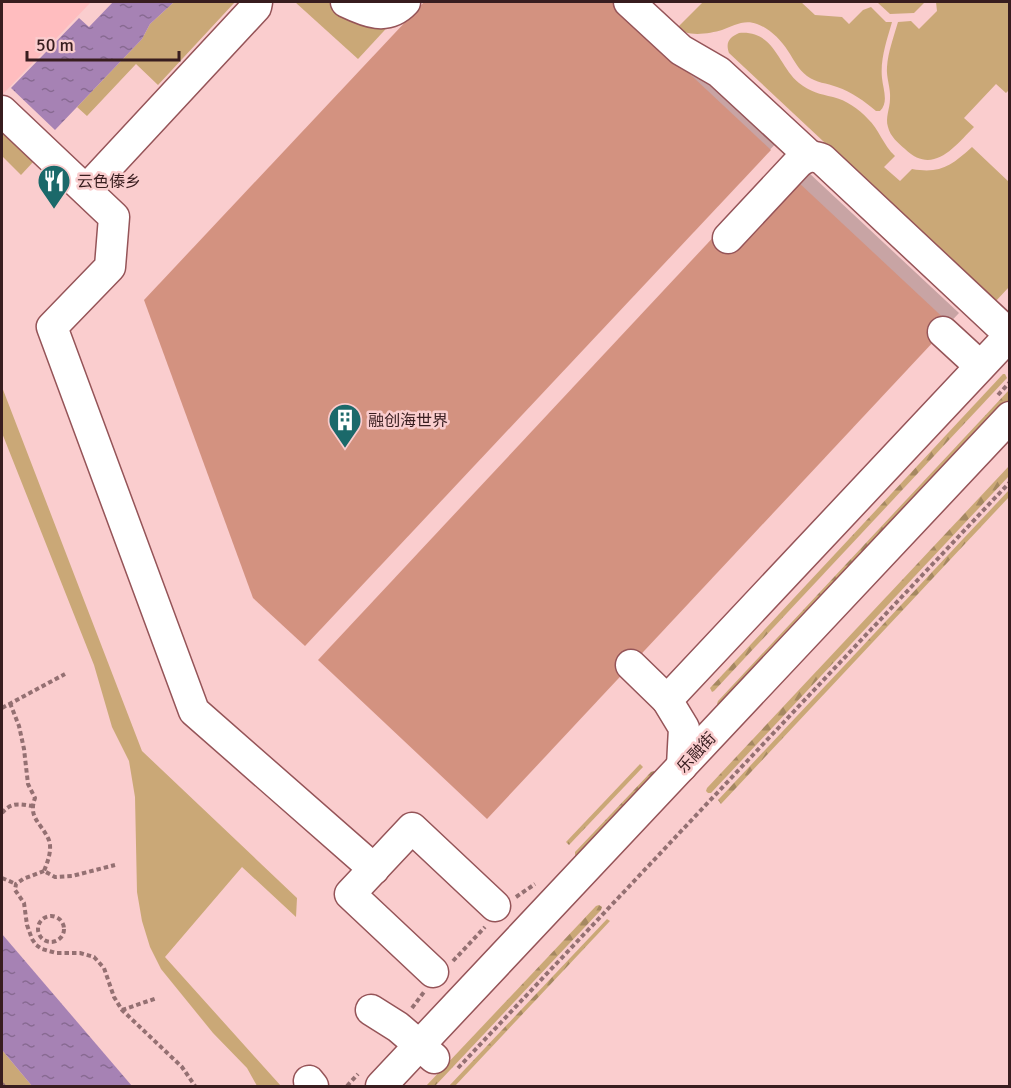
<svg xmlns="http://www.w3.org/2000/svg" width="1011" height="1088" viewBox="0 0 1011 1088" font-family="Signika,'Noto Sans SC',sans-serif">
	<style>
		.built { fill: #ffbdbf }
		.green { fill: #caa877 }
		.forest { fill: url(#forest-firs) }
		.water { fill: url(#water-ripples) }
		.shadow { fill: #0003 }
		.building { fill: #d39280 }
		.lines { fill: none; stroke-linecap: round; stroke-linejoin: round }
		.minor-casing { stroke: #955458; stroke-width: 33 }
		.path { stroke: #947072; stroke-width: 4; stroke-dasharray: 4.5 3; stroke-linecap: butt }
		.minor { stroke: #fff; stroke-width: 30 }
		.labels { text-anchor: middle; stroke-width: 5; stroke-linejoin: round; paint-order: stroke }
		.poi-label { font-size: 16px; fill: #381d1f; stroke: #facdce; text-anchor: start }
		.street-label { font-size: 16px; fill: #381d1f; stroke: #facdce }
	</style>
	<defs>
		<pattern id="forest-firs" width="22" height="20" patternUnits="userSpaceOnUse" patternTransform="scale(1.5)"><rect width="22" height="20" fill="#caa877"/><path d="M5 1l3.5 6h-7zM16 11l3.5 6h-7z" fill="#a58861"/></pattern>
		<pattern id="water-ripples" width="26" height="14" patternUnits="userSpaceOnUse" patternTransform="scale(1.5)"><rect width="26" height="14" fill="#a682b4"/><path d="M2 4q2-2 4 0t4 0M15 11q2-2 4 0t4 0" fill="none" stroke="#886a92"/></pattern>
	</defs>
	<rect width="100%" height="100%" fill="#facdce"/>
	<path class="built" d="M2,2H91L2,95Z"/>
	<g class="green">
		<path d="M174,2H235L158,85L136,64L87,116L77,107L142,39L150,24Z"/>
		<path d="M295,2H339L395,19L358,59Z"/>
		<path d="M703,2H801L815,15L842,17L849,24L863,10L871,7L886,22H892C887,40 880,59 882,78C883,89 889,102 880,111H876C864,101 852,92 837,87C827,83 816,83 807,76C798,69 794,60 788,51C781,40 769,28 757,24C744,19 733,26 722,30C712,33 695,36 685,32C683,31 680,28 678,27Z"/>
		<path d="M877,2H925L914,13L890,14Z"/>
		<path d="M936,2H1009L1010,89L1006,93L996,84L964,118L974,127C954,147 933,176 905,149C898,143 890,136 888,127C885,118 890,108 890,99C891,88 886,78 887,67C888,52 894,36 898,22L911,21L919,29L937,11Z"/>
		<path d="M739,33C775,30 778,66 799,83C810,92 820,94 833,97C846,100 859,109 868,119C879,129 883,145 895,156L884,167L900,181L912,169C940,174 951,166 972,147L1009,182V287L995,302L729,53C725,42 730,37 739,33Z"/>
		<path d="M2,131L34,161L21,175L2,156Z"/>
		<path d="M2,387L142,751L297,898L296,917L242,867L165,957L281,1086H257L247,1068L213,1033L161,969L150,947L142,921L137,892L135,797L129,761L112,727L94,665L2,433Z"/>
		<path d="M2,1050L32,1086H2Z"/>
	</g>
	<g class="forest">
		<path d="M1003,374H1005L1007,378L714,691L712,692L710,688Z"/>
		<path d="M1009,390V401L724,705L720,707L717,704L718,701Z"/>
		<path d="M1009,466V476L711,793H708L706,791L707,788Z"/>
		<path d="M1009,490V497L721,804L718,800Z"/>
		<path d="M640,764L643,767L569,845L566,842Z"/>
		<path d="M654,771L657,773L577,857L575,855V852L651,772Z"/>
		<path d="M599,905L602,907L601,910L435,1086H426L596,906Z"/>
		<path d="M607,919L610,921L455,1086H449Z"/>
	</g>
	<g class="water">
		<path d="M113,2H174L150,24L142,39L55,130L11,88L79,18L89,27Z"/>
		<path d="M2,934L132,1086H32L2,1050Z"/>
	</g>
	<g class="shadow">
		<path d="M427,2H634L780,139L315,634L146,301Z"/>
		<path d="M808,172L959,313L497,806L731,222Z"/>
	</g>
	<g class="building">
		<path d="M424,2H613L771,150L305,646L253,598L144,300Z"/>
		<path d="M797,181L950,324L487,819L318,660L720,230Z"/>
	</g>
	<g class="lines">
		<g class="minor-casing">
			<g id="minor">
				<path d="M346,2C367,12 387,21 405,2"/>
				<path d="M629,2L681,50L719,72L810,156"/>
				<path d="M2,111L114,217L110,267L52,327L194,711L374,869"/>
				<path d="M86,190L256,7L257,2"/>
				<path d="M728,238L798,163C806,156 813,155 822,159L1010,335"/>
				<path d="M943,332L980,366"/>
				<path d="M631,665L667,700"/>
				<path d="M682,766L684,728L667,700L1010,335"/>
				<path d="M433,972L350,894L412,828L495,906"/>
				<path d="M371,1010L398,1027L434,1058"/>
				<path d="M309,1081L313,1086"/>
				<path d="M381,1086L1010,417"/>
			</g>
		</g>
		<g class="path">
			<path d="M998,395L1010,382"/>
			<path d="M10,703L19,726L24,749L28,784L35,798C28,817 40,822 48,838C53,848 48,861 44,871L55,877L72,876L115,865"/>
			<path d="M2,708L65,674"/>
			<path d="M2,813C11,802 19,804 32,806"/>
			<path d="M44,871L23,879L16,884L15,890L24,903L27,925L32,939L36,945L42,949L56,953H80L94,957L104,968L114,997L122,1010L182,1067L195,1086"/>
			<path d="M2,878L16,884"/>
			<path d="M516,897L535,884"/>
			<circle cx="51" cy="929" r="13"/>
			<path d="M453,961L485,927"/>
			<path d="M412,1008L424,992"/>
			<path d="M122,1010L157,998"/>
			<path d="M458,1068L1010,482"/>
			<path d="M2,1084L4,1086"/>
			<path d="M347,1086L358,1074"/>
		</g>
		<use href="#minor" class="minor"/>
	</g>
	<defs>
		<g id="restaurant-pin" transform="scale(1.725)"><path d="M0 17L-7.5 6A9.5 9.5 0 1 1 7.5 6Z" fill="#1b696a" stroke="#facdce"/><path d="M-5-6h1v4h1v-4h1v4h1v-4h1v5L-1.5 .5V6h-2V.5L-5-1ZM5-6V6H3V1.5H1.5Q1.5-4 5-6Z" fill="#fff"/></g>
		<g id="building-pin" transform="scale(1.725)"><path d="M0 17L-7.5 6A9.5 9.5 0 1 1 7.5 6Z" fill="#1b696a" stroke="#facdce"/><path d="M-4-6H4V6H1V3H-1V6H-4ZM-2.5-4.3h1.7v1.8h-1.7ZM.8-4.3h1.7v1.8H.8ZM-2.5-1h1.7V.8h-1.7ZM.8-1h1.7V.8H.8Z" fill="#fff"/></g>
	</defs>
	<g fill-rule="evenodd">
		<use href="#restaurant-pin" x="54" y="181"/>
		<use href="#building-pin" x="345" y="420"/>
	</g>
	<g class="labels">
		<g class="poi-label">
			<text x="77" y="187">云色傣乡</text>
			<text x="368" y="426">融创海世界</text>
		</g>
		<g class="street-label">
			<text transform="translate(696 752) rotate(-47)" y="6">乐融街</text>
		</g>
	</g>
	<rect width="1011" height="1088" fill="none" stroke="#381d1f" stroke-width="6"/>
	<path d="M27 51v9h152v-9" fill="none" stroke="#381d1f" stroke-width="3"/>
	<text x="36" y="51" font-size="18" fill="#381d1f" stroke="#facdce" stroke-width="4.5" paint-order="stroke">50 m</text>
</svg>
